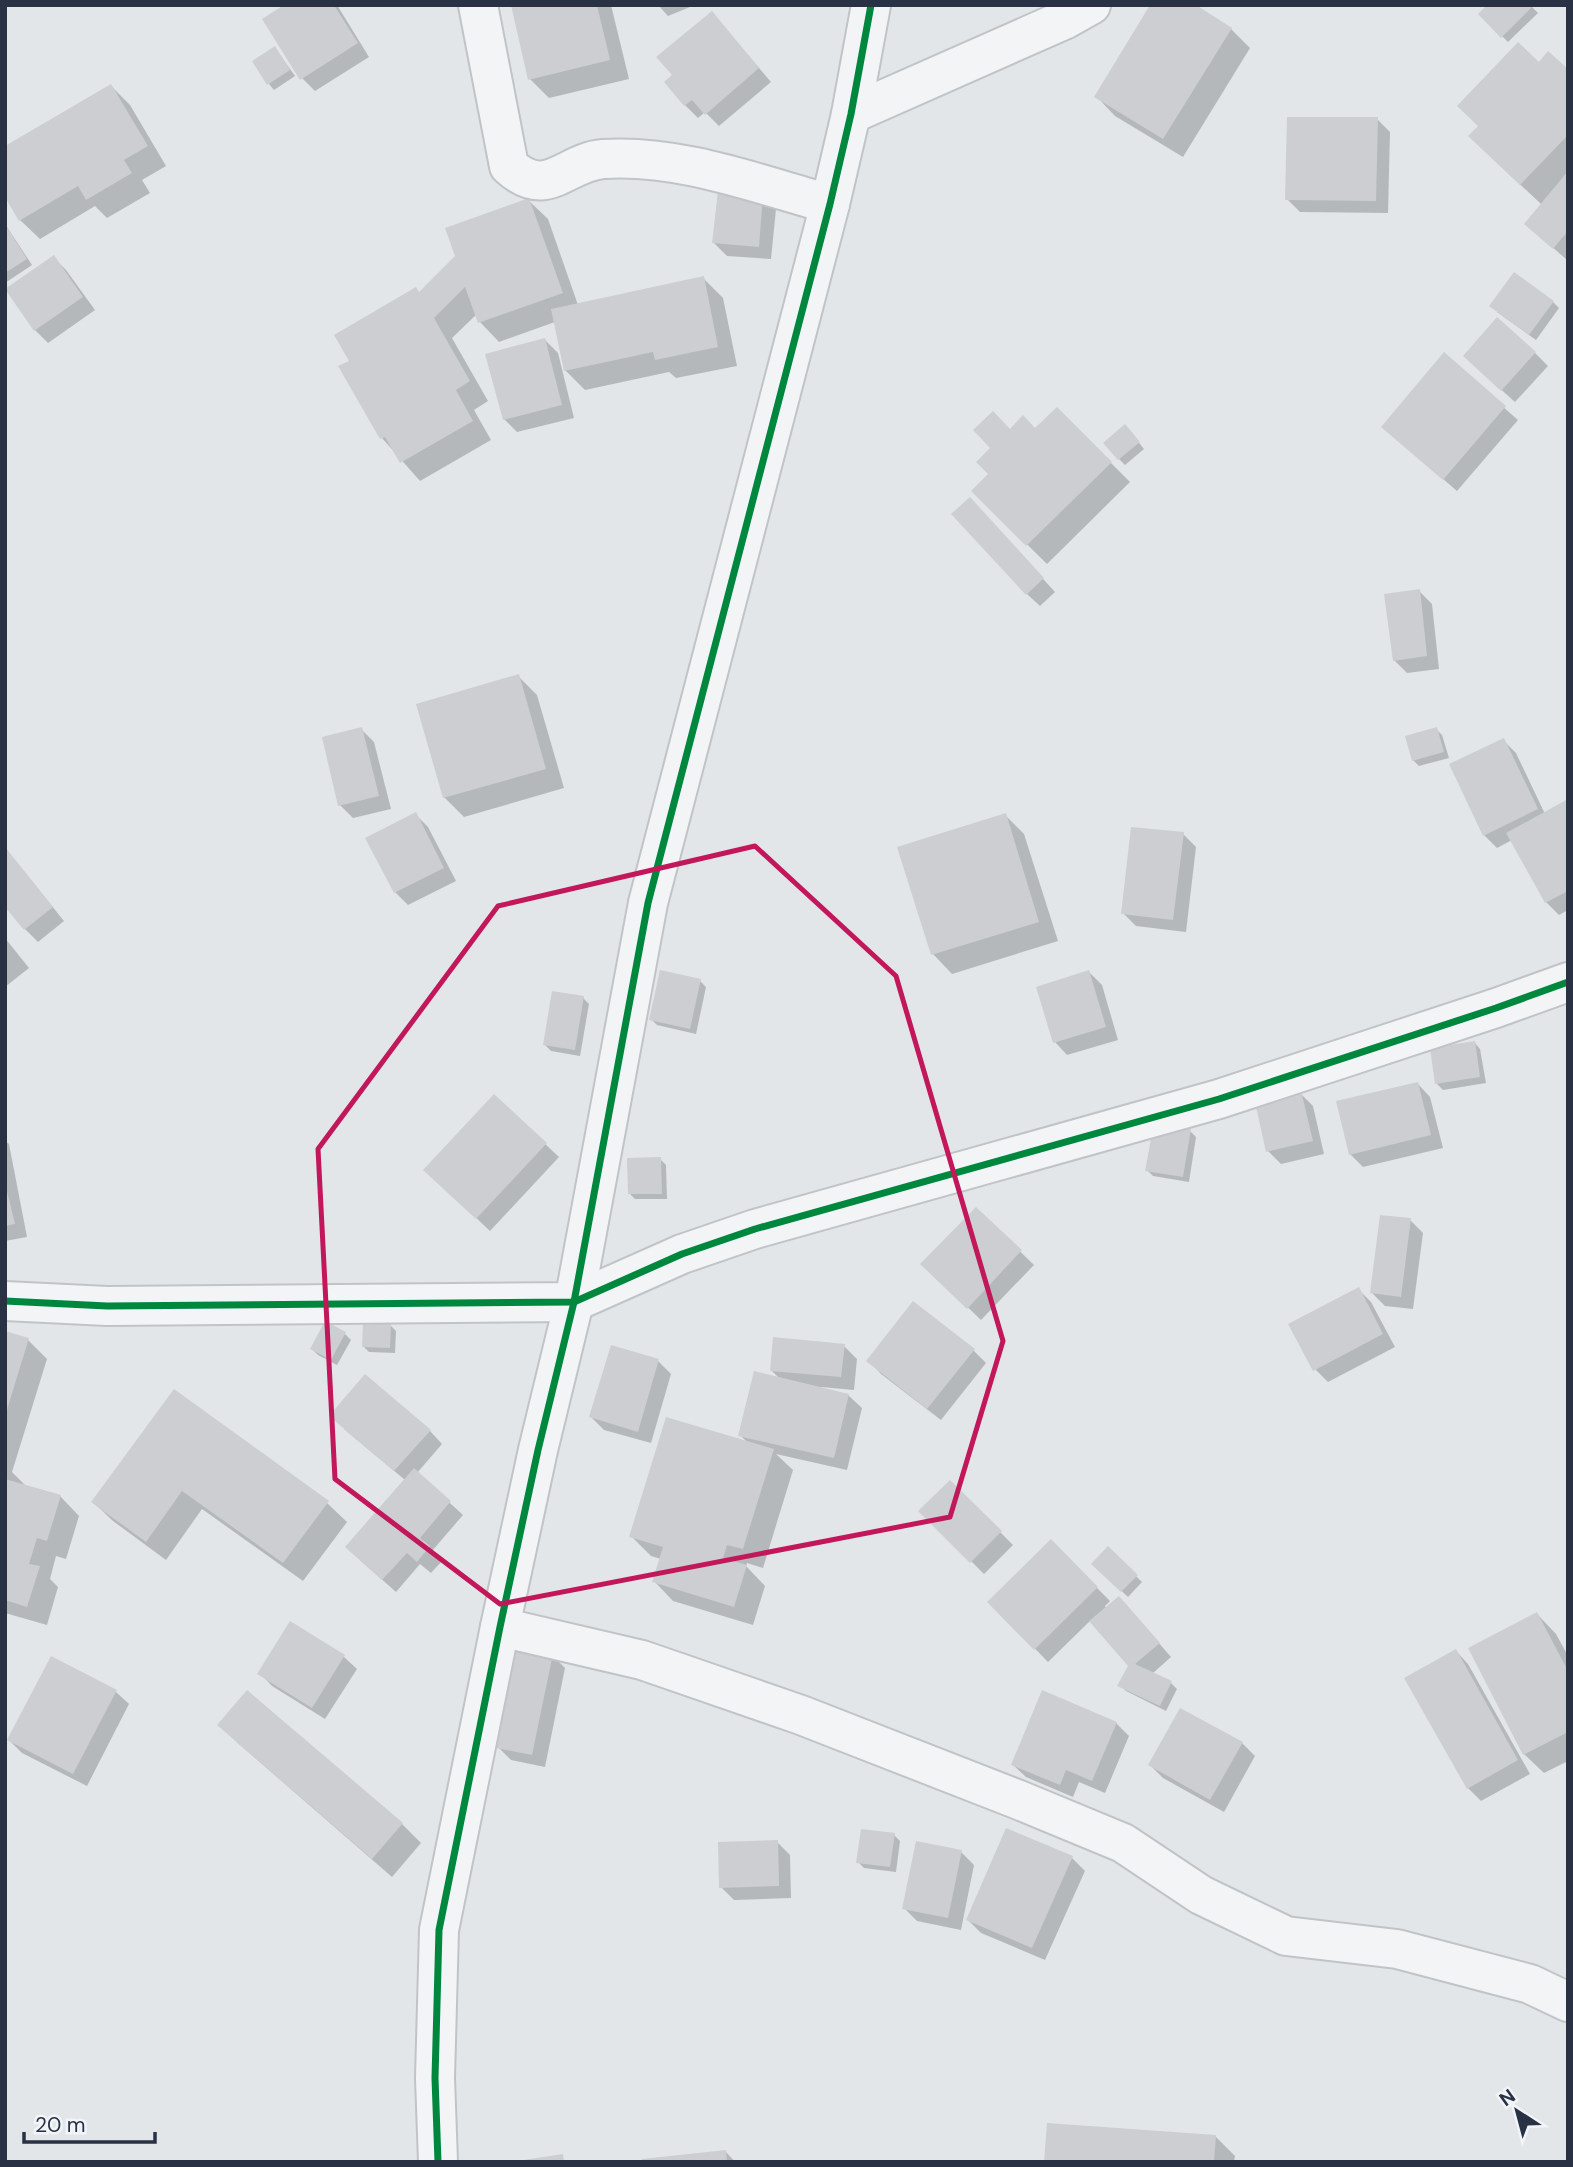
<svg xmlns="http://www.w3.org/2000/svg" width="1573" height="2167" viewBox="0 0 1573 2167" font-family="'DM Sans',sans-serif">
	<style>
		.shadow { fill: #0003 }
		.building { fill: #ccced1 }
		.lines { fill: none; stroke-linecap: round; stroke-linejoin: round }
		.minor-casing { stroke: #c1c4c7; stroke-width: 42 }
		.tertiary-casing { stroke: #c1c4c7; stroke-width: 42 }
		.minor { stroke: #f3f4f5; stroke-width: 38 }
		.tertiary { stroke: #f3f4f5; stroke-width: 38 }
		.cycleway-casing { stroke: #f1f4f8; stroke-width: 11 }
		.cycleway { stroke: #00873e; stroke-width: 7 }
		.marked { fill: none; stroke: #c2185b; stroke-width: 5; stroke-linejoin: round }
	</style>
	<rect width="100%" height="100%" fill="#e3e6e9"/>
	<g class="shadow">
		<path d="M287,5H337L369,57L315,91L302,78Z"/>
		<path d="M512,5H611L629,79L549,98L530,79Z"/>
		<path d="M658,5H695L668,16Z"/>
		<path d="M1530,5L1538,13L1508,42L1480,14Z"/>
		<path d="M724,27L771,82L719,126L705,112L698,118L685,105Z"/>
		<path d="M1231,29L1250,48L1183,157L1115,116L1096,96Z"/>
		<path d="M275,48L295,76L274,90L269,84Z"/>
		<path d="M1539,64L1568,72L1567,260L1526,224L1542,205L1490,156L1480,126Z"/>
		<path d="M111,86L130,105L166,166L142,180L150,193L107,218L95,206L40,239L20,220Z"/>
		<path d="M1377,119L1390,132L1388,213L1300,212L1287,199Z"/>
		<path d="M763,196L776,209L771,259L727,256L714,243Z"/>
		<path d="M528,200L548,219L578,305L703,278L723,298L737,366L676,378L669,372L585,390L565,370L555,322L499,342L480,322L477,314L452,338L488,401L474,410L491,440L420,481L382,438L351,361L420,294Z"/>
		<path d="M5,224L32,265L5,283Z"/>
		<path d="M53,257L66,270L95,310L48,343L35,330Z"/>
		<path d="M1553,302L1559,308L1536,340L1497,312Z"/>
		<path d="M545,340L558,353L574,418L517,432L504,419Z"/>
		<path d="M1535,353L1548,366L1515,402L1478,369Z"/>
		<path d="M1444,355L1518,420L1457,491L1383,427Z"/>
		<path d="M1057,409L1130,482L1047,564L973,491L991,474L1010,431L1035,430Z"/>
		<path d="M1131,433L1144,449L1125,465L1119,459Z"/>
		<path d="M982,512L1055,592L1040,606L1027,594Z"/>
		<path d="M1419,591L1432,604L1439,669L1407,673L1394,660Z"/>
		<path d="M518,676L537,695L564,788L464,817L444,797Z"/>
		<path d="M361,729L374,742L391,809L353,818L340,805Z"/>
		<path d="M1436,729L1442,735L1449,758L1419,766L1413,760Z"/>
		<path d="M1503,740L1516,753L1545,814L1568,801V910L1559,915L1546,902L1512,840L1497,848L1484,835Z"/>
		<path d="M415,814L428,827L456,881L408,905L395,892L368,839Z"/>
		<path d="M1005,815L1024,834L1058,941L952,974L933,954Z"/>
		<path d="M1183,834L1196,847L1186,932L1136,926L1123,913Z"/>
		<path d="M5,848L64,921L38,942L25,929Z"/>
		<path d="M5,938L29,968L5,987Z"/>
		<path d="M1089,972L1102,985L1118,1040L1067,1055L1055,1042Z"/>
		<path d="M700,981L706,987L696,1034L657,1025L651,1019Z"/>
		<path d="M583,998L589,1004L580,1056L551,1051L545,1045Z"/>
		<path d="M1474,1042L1480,1049L1486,1083L1443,1090L1437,1084Z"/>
		<path d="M1418,1084L1430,1097L1443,1148L1363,1167L1350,1154Z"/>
		<path d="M1300,1093L1313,1106L1324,1154L1281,1164L1268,1151Z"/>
		<path d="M494,1096L559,1157L490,1231L438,1182Z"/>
		<path d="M1190,1131L1196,1137L1189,1182L1153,1176L1147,1170Z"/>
		<path d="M5,1141L9,1144L27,1237L5,1241Z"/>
		<path d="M660,1159L666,1165L667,1199H635L629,1193Z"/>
		<path d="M976,1209L1034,1265L981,1320L923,1264Z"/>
		<path d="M1410,1220L1423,1233L1413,1309L1385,1306L1372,1293Z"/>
		<path d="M1358,1289L1371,1302L1395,1347L1328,1382L1315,1369Z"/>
		<path d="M390,1325L396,1331L395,1353L369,1352L363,1346Z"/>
		<path d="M5,1333L28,1340L47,1359L12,1472L27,1487L60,1496L79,1516L66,1559L56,1556L50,1579L58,1587L47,1625L5,1613Z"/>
		<path d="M345,1334L351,1340L337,1365L318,1355L312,1349Z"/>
		<path d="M844,1346L857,1359L854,1390L821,1387V1389L849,1396L862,1408L847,1470L776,1454L793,1470L763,1568L747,1563L746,1566L765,1586L753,1625L673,1601L654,1581L661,1559L651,1556L631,1536L749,1444L740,1435L780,1379L771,1370Z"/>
		<path d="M973,1350L986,1363L941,1420L881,1374L869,1361Z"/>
		<path d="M658,1361L671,1374L651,1443L604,1430L591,1417Z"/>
		<path d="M174,1391L327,1503L347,1522L303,1581L202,1509L166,1560L113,1521L93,1502Z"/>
		<path d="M344,1429L430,1431L442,1444L417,1473L463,1515L432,1551L442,1561L431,1573L420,1564L396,1592L360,1560L405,1480Z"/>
		<path d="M950,1482L1013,1545L984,1574L921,1511Z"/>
		<path d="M1051,1542L1110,1601L1105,1606L1106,1608L1131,1611L1171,1657L1152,1674L1171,1683L1177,1689L1166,1711L1126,1691L1120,1685L1135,1671L1091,1620L1048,1662L990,1602Z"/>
		<path d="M1108,1549L1142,1582L1128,1597L1093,1564Z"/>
		<path d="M1537,1614L1556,1634L1568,1656V1761L1544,1773L1524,1754Z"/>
		<path d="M1456,1651L1468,1664L1530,1774L1481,1801L1468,1788L1407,1679Z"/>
		<path d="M552,1655L565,1668L545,1767L511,1760L498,1747Z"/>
		<path d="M344,1657L357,1669L325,1719L272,1686L260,1673Z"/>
		<path d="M116,1692L129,1704L87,1786L22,1753L9,1740Z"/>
		<path d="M1116,1723L1129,1736L1105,1793L1079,1782L1073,1797L1026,1777L1013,1765Z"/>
		<path d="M220,1725L402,1824L421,1843L392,1877L239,1744Z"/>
		<path d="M1242,1743L1255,1756L1224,1812L1163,1778L1150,1765Z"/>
		<path d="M894,1835L900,1841L896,1872L864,1868L858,1862Z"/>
		<path d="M777,1842L790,1855L791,1898L734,1900L721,1887Z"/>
		<path d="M961,1852L974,1865L961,1930L917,1921L904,1908Z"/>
		<path d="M1072,1858L1085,1871L1045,1960L981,1933L968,1920Z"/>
		<path d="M1215,2136L1235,2156L1234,2162H1046Z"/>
		<path d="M726,2152L735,2162H644Z"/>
	</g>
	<g class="building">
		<path d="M284,5H334L358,43L300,80L262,19Z"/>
		<path d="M511,5H597L610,60L528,80Z"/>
		<path d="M1150,5H1196L1232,28L1163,139L1094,97Z"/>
		<path d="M1487,5H1534L1501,38L1478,14Z"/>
		<path d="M712,11L759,68L705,115L692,100L684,106L664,82L672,75L656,57Z"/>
		<path d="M1518,42L1539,62L1548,51L1568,69V135L1520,185L1468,136L1478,126L1457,106Z"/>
		<path d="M275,46L290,70L267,85L252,61Z"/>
		<path d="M111,84L148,146L124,160L132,173L86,200L78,186L19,221L5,197V146Z"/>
		<path d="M1287,117H1378L1376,201L1285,200Z"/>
		<path d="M1568,171V231L1553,249L1524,224Z"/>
		<path d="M718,191L763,194L759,247L712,243Z"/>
		<path d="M529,198L563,293L478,323L465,287L434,318L470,381L456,390L473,421L400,463L385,437L380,439L338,366L349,361L334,335L416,287L419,292L455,256L445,228Z"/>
		<path d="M5,224L27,259L5,273Z"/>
		<path d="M54,255L83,297L34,331L5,289Z"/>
		<path d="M1514,272L1554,301L1529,335L1489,306Z"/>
		<path d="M704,276L718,347L655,360L653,352L564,371L551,309Z"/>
		<path d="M1497,317L1536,352L1501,391L1463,356Z"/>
		<path d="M545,338L562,405L503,420L485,354Z"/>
		<path d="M1444,352L1506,406L1443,480L1381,427Z"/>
		<path d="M1057,407L1112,462L1026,546L971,491L988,474L976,462L990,448L973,430L993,411L1010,429L1023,415L1035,428Z"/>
		<path d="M1125,424L1140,442L1118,460L1103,443Z"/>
		<path d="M970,497L1044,578L1026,595L951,514Z"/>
		<path d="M1420,589L1427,656L1393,661L1384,594Z"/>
		<path d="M519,674L546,769L443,798L416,704Z"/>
		<path d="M362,727L379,796L338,806L322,737Z"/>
		<path d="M1437,727L1444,752L1412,761L1405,736Z"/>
		<path d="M1504,738L1538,809L1483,836L1449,764Z"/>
		<path d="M1568,799V891L1545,903L1506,833Z"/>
		<path d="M416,812L444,868L394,893L365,838Z"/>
		<path d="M1006,813L1039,922L931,955L897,847Z"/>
		<path d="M1131,827L1184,832L1173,920L1121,914Z"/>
		<path d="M5,847L53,907L24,930L5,907Z"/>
		<path d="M660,970L701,979L690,1029L649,1020Z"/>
		<path d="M1089,970L1106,1027L1053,1043L1036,987Z"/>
		<path d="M552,991L584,996L575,1050L543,1045Z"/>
		<path d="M1475,1041L1480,1077L1435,1084L1430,1048Z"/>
		<path d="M1418,1082L1431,1135L1349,1155L1336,1101Z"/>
		<path d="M1301,1091L1313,1141L1266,1152L1255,1102Z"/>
		<path d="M494,1094L547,1143L476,1219L423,1170Z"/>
		<path d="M1154,1123L1191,1129L1183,1177L1145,1171Z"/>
		<path d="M661,1157L662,1194H628L627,1158Z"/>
		<path d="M5,1183L15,1224L5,1226Z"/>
		<path d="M976,1207L1022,1250L967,1309L920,1264Z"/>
		<path d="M1380,1215L1411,1218L1401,1297L1370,1293Z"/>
		<path d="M1359,1287L1383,1334L1313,1371L1288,1324Z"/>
		<path d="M913,1301L975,1349L927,1409L866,1361Z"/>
		<path d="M325,1321L346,1332L331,1360L310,1349Z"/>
		<path d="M363,1322L391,1324L390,1348L362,1347Z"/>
		<path d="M5,1331L29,1338L6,1413H5Z"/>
		<path d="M773,1337L845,1344L841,1377L770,1371Z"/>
		<path d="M611,1345L659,1359L638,1432L589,1417Z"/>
		<path d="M754,1371L849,1394L834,1458L738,1436Z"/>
		<path d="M365,1374L431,1430L394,1471L329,1416Z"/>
		<path d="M174,1389L329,1501L283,1563L182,1491L146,1542L91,1502Z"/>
		<path d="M666,1417L774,1449L743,1549L727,1545L723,1558L747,1565L734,1607L652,1582L663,1547L629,1537Z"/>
		<path d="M414,1468L451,1501L420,1538L430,1546L417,1562L407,1553L382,1580L345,1547Z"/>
		<path d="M5,1479L61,1495L47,1541L37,1538L29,1564L40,1566L27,1607L5,1600Z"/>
		<path d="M950,1480L1002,1531L970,1563L918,1511Z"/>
		<path d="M1051,1539L1098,1587L1034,1650L987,1602Z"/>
		<path d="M1108,1546L1138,1575L1121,1592L1091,1564Z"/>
		<path d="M1119,1596L1160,1643L1135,1664L1172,1681L1160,1706L1117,1686L1128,1666L1089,1621Z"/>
		<path d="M1537,1612L1568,1671V1732L1523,1755L1468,1648Z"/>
		<path d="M290,1621L345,1655L312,1708L257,1674Z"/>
		<path d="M517,1646L553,1654L532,1755L496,1748Z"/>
		<path d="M1456,1649L1518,1760L1467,1789L1404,1678Z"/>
		<path d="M51,1656L117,1690L73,1774L7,1740Z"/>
		<path d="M247,1690L403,1823L372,1859L217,1725Z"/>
		<path d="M1042,1690L1117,1722L1092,1781L1066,1770L1060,1785L1011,1765Z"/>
		<path d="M1180,1708L1243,1742L1210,1800L1148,1765Z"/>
		<path d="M1006,1828L1073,1856L1032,1948L966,1920Z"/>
		<path d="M861,1829L895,1833L890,1867L856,1863Z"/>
		<path d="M778,1840L779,1886L719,1888L718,1842Z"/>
		<path d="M916,1841L962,1850L948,1918L902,1909Z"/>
		<path d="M1047,2123L1216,2135L1214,2162H1044Z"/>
		<path d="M726,2150L727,2162H643L642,2159Z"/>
		<path d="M563,2154L564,2162H524V2160Z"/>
	</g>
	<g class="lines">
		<g class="minor-casing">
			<g id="minor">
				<path d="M478,5L509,166C547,201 565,162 603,159C680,154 757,184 830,204"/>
				<path d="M851,114L1066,19L1091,5"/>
				<path d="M500,1627L642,1660L801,1715L1019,1800L1123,1843L1201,1895L1286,1936L1397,1949L1530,1984L1568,2002"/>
			</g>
		</g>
		<g class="tertiary-casing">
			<g id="tertiary">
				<path d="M5,1301L107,1306L574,1302L682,1254L755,1229L1219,1099L1496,1008L1568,982"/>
				<path d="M438,2162L435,2078L439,1930L500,1627L538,1450L574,1302L648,903L830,204L851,114L871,5"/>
			</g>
		</g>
		<use href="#minor" class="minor"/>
		<use href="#tertiary" class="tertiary"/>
		<g class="cycleway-casing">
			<g id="cycleway">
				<path d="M5,1301L107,1306L574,1302L682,1254L755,1229L1219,1099L1496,1008L1568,982"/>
				<path d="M438,2162L435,2078L439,1930L500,1627L538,1450L574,1302L648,903L830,204L851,114L871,5"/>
			</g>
		</g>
		<use href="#cycleway" class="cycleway"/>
	</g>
	<path class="marked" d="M755,846L896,976L1003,1341L950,1517L500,1604L335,1479L318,1149L498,906Z"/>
	<rect width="1573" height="2167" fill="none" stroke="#283244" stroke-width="14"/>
	<g transform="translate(1517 2111) rotate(324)" stroke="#f1f4f8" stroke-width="5" paint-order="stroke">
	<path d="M0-5L12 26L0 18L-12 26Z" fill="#283244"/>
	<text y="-10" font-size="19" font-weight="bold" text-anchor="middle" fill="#283244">N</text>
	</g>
	<path d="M24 2132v10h131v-10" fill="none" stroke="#283244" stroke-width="3.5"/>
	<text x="35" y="2132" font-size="21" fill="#283244" stroke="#f1f4f8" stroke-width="5" paint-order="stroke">20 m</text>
</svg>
